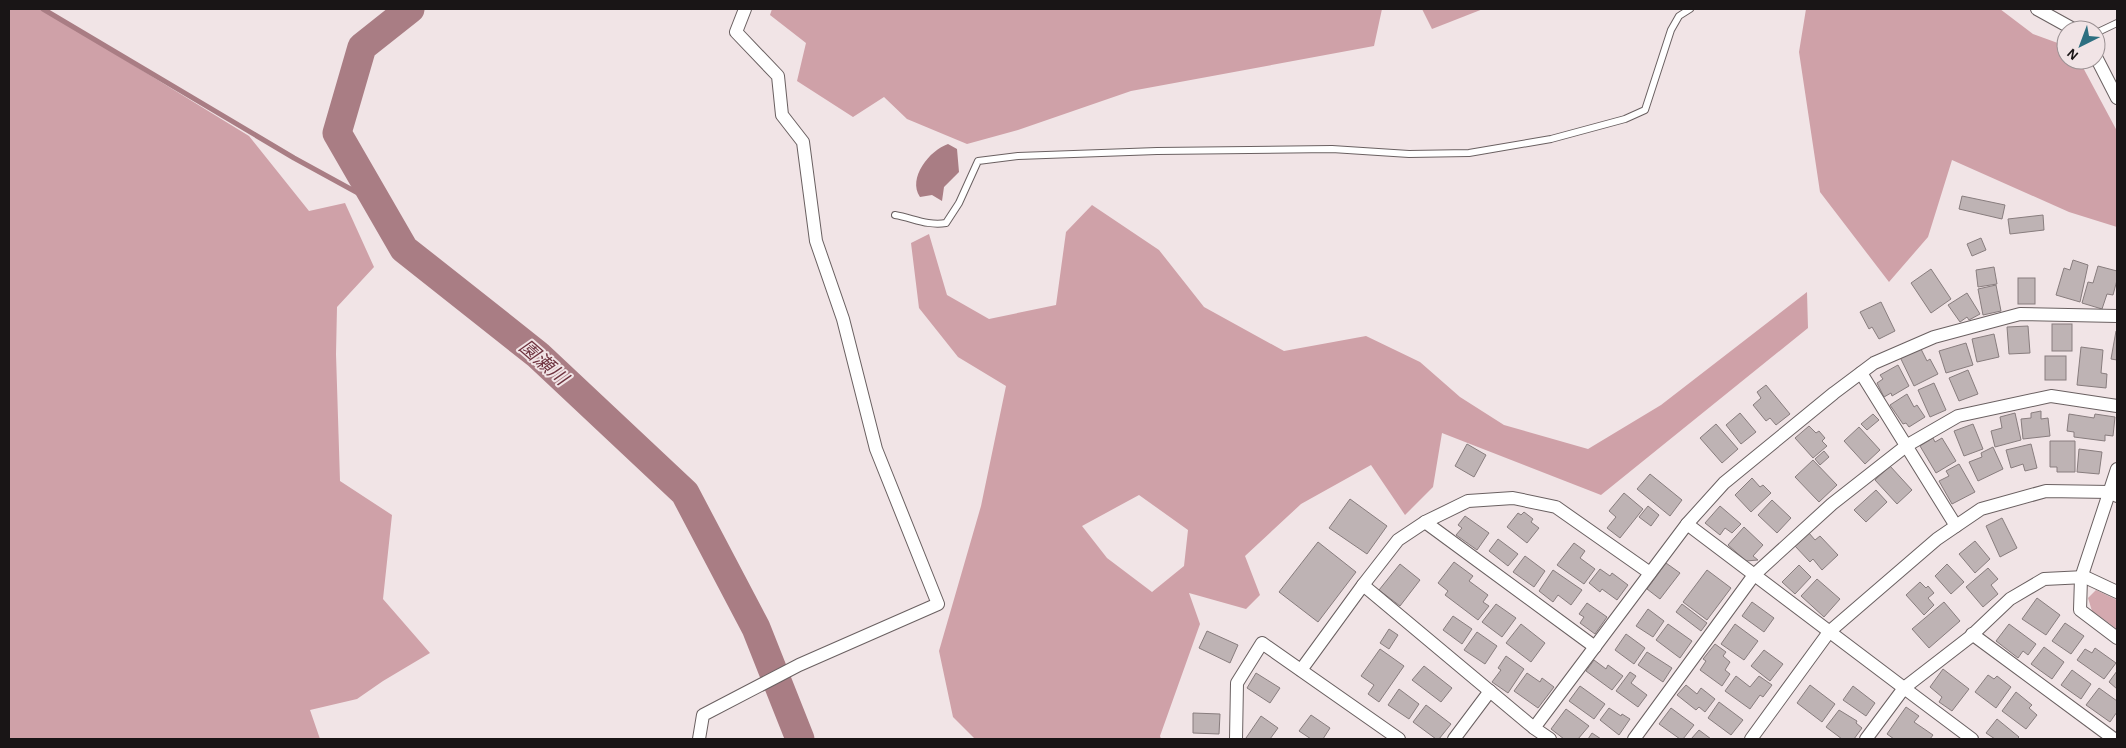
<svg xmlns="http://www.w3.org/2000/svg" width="2126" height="748" viewBox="0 0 2126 748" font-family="'Alegreya Sans','Noto Sans JP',sans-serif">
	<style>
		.green { fill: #d4a9af }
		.forest { fill: #cfa1a8; fill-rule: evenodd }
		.water { fill: #a97d84 }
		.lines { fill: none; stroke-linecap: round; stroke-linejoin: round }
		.stream { stroke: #a97d84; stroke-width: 5 }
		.river { stroke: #a97d84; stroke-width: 29 }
		.building { fill: #beb3b4; stroke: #887d7e }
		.service-casing { stroke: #6a6061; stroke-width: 8 }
		.minor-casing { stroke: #6a6061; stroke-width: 14 }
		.service { stroke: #fff; stroke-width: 6 }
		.minor { stroke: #fff; stroke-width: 12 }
		.labels { text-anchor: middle; stroke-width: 4; stroke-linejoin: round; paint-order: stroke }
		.water-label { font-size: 19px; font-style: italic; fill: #6f3440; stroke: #f1e4e6 }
	</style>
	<rect width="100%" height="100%" fill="#f1e4e6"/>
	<path class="green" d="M2096,590L2117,600V629L2092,611L2088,598Z"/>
	<g class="forest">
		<path d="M9,9H42L249,136L309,211L345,203L374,267L337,307L336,354L340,481L392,515L383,599L430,653L383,681L357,699L310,710L320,739H9Z"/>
		<path d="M772,9H1382L1374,46L1131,91L1018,130L967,144L907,119L884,97L853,117L797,81L806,43L770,15Z"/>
		<path d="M1422,9H1483L1432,29Z"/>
		<path d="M1806,9H2000L2033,34L2066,46V60H2079L2117,131V227L2069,212L1952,160L1928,237L1889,282L1820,192L1799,52Z"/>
		<path d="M1092,205L1159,250L1204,307L1284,351L1366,336L1420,362L1460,397L1504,425L1588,449L1661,405L1807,292L1808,328L1601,495L1442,433L1433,487L1405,515L1371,465L1301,504L1245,556L1260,595L1246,609L1189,593L1200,624L1160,736L1161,739H975L953,717L939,651L981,506L1006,386L958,357L919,308L911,243L929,234L947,295L989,319L1056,305L1066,232ZM1139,495L1188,530L1184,566L1152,592L1107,558L1082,526Z"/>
	</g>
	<path class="water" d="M948,144L957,149L959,172L944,187L942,201L932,195L920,197C907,178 930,150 948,144Z"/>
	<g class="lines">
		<path class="stream" d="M43,9L294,158L378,204"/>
		<path class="river" d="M410,9L362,47L337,133L404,249L538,355L685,493L756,628L800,739"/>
	</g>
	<g class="building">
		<path d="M1962,196L2005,205L2002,219L1959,209Z"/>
		<path d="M2043,215L2044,230L2010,234L2008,219Z"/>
		<path d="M1981,238L1986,250L1972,256L1967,244Z"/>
		<path d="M2073,260L2088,265L2080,302L2056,295L2064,268L2070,270Z"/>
		<path d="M2098,266L2117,271V280L2113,295L2107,294L2102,309L2082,303L2088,282L2093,283Z"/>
		<path d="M1994,267L1997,284L1978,287L1976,270Z"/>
		<path d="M1931,269L1951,299L1931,313L1911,283Z"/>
		<rect x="2018" y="278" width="17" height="26"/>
		<path d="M1996,285L2001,311L1983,315L1978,289Z"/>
		<path d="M1967,293L1980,314L1969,320L1967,317L1960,322L1948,305Z"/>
		<path d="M1881,302L1895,331L1879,339L1872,327L1869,329L1860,312Z"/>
		<rect x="2052" y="324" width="20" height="27"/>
		<path d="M2028,326L2030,353L2009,354L2007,327Z"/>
		<path d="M2116,331L2117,332V360L2111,359Z"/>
		<path d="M1994,334L1999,357L1977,362L1972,339Z"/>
		<path d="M1966,343L1973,365L1946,373L1939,351Z"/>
		<path d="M1920,347L1927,361L1930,359L1938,374L1914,386L1900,357Z"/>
		<path d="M2081,347L2103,350L2101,373L2107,374L2106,388L2077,385Z"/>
		<rect x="2045" y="356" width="21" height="24"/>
		<path d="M1898,365L1909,386L1892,396L1891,393L1884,397L1877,383L1883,379L1880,375Z"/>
		<path d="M1968,370L1978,394L1959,401L1949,378Z"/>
		<path d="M1934,383L1946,410L1930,417L1918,390Z"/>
		<path d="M1766,385L1790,414L1776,425L1770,418L1766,421L1753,405L1761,398L1757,392Z"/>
		<path d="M1907,394L1914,407L1917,405L1925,417L1909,427L1906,423L1903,424L1890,405Z"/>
		<path d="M2041,411V419L2048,418L2050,436L2023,439L2021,419L2031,418V413Z"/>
		<path d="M1740,413L1756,432L1741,444L1726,425Z"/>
		<path d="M2015,413L2021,440L1995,447L1991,431L2002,428L2000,417Z"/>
		<path d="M1873,414L1879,420L1867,430L1861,424Z"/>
		<path d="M2069,414L2094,418L2095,414L2115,417L2113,436L2105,435V441L2074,437V432L2067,431Z"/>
		<path d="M1716,424L1738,449L1722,463L1700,438Z"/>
		<path d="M1973,424L1983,449L1964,456L1954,431Z"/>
		<path d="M1809,426L1816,433L1819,431L1825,438L1822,441L1827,446L1813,458L1795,438Z"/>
		<path d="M1859,427L1880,450L1865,464L1844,441Z"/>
		<path d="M1933,438L1935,442L1942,438L1956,461L1936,473L1920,446Z"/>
		<path d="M2050,441H2075V472H2057V467H2050Z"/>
		<path d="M1467,444L1486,455L1474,477L1455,466Z"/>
		<path d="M2031,444L2037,468L2025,471L2023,464L2011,468L2006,450Z"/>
		<path d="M1993,447L2003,469L1978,481L1969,462L1982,457L1981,453Z"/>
		<path d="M2079,449L2102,452L2099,474L2077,472Z"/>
		<path d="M1824,451L1829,457L1820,465L1815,459Z"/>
		<path d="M1813,460L1837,485L1819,502L1795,477Z"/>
		<path d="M1959,464L1975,492L1952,504L1939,481L1949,476L1946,471Z"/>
		<path d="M1890,466L1912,490L1897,504L1875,480Z"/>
		<path d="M1650,474L1682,500L1670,516L1637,489Z"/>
		<path d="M1752,478L1760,487L1763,485L1771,493L1751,512L1735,495Z"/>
		<path d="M1876,490L1887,502L1866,522L1854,510Z"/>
		<path d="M1624,493L1643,509L1620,538L1607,528L1616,517L1609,511Z"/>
		<path d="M1350,499L1387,526L1367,554L1329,528Z"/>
		<path d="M1772,500L1791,518L1777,533L1758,515Z"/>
		<path d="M1648,506L1659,515L1651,526L1639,517Z"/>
		<path d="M1720,506L1741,524L1732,533L1725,528L1720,535L1705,523Z"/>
		<path d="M1524,512L1533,519L1531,522L1539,528L1527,543L1507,527L1518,513L1521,515Z"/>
		<path d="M1465,516L1489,533L1477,550L1456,535L1462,528L1458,525Z"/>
		<path d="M2002,518L2017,548L2000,557L1986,526Z"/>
		<path d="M1744,527L1763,545L1753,556L1758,560L1746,561L1728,545Z"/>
		<path d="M1809,533L1815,540L1820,536L1838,555L1822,570L1813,559L1810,562L1795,546Z"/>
		<path d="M1498,539L1518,554L1508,566L1489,551Z"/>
		<path d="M1975,541L1990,559L1975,573L1959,554Z"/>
		<path d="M1318,542L1356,572L1318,622L1279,592Z"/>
		<path d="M1574,543L1585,551L1580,558L1595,569L1584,584L1557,565Z"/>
		<path d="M1525,556L1545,571L1534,587L1513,572Z"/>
		<path d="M1454,562L1473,576L1469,581L1488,595L1483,602L1489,606L1478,620L1445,595L1448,591L1438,583Z"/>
		<path d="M1666,563L1680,573L1660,599L1647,589Z"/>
		<path d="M1400,564L1420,580L1400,606L1379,590Z"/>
		<path d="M1947,564L1964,582L1951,594L1935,576Z"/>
		<path d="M1799,565L1811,577L1795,594L1782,582Z"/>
		<path d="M1988,568L1998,579L1991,585L1998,594L1983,607L1966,587Z"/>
		<path d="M1600,569L1610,576L1612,573L1628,585L1617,600L1602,589L1600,592L1589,583Z"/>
		<path d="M1553,570L1582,590L1571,605L1558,595L1553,602L1539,591Z"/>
		<path d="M1707,570L1731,588L1707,620L1683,602Z"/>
		<path d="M1817,579L1840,599L1824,617L1801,596Z"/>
		<path d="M1920,582L1926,588L1928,586L1934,593L1928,598L1934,605L1924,615L1906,595Z"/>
		<path d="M2037,598L2060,615L2046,635L2022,619Z"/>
		<path d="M1752,602L1774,618L1764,632L1742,616Z"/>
		<path d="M1944,602L1960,621L1929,648L1912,629Z"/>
		<path d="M1587,603L1607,617L1595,634L1580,623L1584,617L1579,614Z"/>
		<path d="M1496,604L1516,618L1502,637L1482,622Z"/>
		<path d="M1682,604L1707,623L1701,631L1676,612Z"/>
		<path d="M1648,609L1664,621L1653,637L1636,626Z"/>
		<path d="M1453,616L1472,629L1462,644L1443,630Z"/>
		<path d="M2065,623L2084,636L2071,654L2052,641Z"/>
		<path d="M1521,624L1545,643L1531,662L1506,643Z"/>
		<path d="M1668,624L1692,641L1680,658L1656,640Z"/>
		<path d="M1735,624L1758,641L1744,660L1721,644Z"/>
		<path d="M2009,624L2036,644L2028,655L2023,651L2018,658L1996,641Z"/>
		<path d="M1389,629L1398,635L1389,649L1380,643Z"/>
		<path d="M1207,631L1238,645L1230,663L1199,648Z"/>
		<path d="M1477,632L1497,646L1485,664L1464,650Z"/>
		<path d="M1626,634L1645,648L1634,664L1615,650Z"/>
		<path d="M1715,644L1726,652L1723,656L1730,662L1725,670L1730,674L1722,686L1700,670L1706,661L1703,659Z"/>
		<path d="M2044,647L2064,662L2052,679L2031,664Z"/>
		<path d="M2095,648L2116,663L2104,679L2077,660L2085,649L2092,653Z"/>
		<path d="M1380,649L1404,666L1379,702L1368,694L1374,685L1361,676Z"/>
		<path d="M1764,650L1783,664L1770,681L1751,666Z"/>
		<path d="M1647,652L1672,668L1663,682L1638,665Z"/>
		<path d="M1506,656L1524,669L1508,693L1492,682L1501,670L1498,668Z"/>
		<path d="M1594,660L1606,669L1608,665L1623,676L1612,690L1586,671Z"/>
		<path d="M1424,666L1452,688L1441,702L1412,680Z"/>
		<path d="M1943,669L1969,689L1952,711L1939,702L1942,697L1930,687Z"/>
		<path d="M2072,670L2091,684L2081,699L2061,685Z"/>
		<path d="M2117,671V689L2109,682Z"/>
		<path d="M1630,672L1636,676L1631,683L1647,695L1638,707L1616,691Z"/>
		<path d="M1256,673L1280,688L1270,703L1247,688Z"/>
		<path d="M1527,673L1540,682L1542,678L1554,687L1538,708L1514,691Z"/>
		<path d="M1988,675L1994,679L1997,676L2011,687L1996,708L1975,692Z"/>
		<path d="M1736,676L1750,687L1759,676L1772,685L1763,697L1760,695L1750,709L1725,691Z"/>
		<path d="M1686,685L1697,694L1701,688L1715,699L1705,712L1699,707L1696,710L1677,695Z"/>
		<path d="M1810,685L1835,704L1822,722L1797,703Z"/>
		<path d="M1580,686L1605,704L1594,719L1569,701Z"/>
		<path d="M1853,686L1875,703L1866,716L1843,700Z"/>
		<path d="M2099,688L2117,701V712L2110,722L2086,705Z"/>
		<path d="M1399,689L1419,704L1409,719L1388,705Z"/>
		<path d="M2016,692L2032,705L2029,708L2037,715L2026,729L2002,711Z"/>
		<path d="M1719,702L1743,720L1731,735L1708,718Z"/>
		<path d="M1426,705L1451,724L1439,739H1436L1413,722Z"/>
		<path d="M1906,707L1919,716L1914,722L1933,735L1930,739H1894L1887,734Z"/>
		<path d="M1609,708L1621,716L1622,714L1630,719L1619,735L1600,720Z"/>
		<path d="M1671,708L1694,725L1683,739H1680L1659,724Z"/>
		<path d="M1566,709L1589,726L1578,739H1564L1551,729Z"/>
		<path d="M1839,710L1857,721L1856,723L1862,728L1854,739H1842L1826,727Z"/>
		<path d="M1193,713L1220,714L1219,734L1193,733Z"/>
		<path d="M1311,715L1330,728L1323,739H1311L1299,731Z"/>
		<path d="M1261,716L1278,728L1270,739H1249L1246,738Z"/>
		<path d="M1997,719L2019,737L2017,739H1995L1986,733Z"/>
		<path d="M1699,730L1711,739H1691Z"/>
		<path d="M1592,733L1601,739H1588Z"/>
	</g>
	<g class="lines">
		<g class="service-casing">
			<g id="service">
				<path d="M2096,33L2117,23"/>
				<path d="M895,215C913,218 927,226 946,223L959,203L978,161L1018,156L1157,151L1332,149L1409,154L1469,153L1551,139L1625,119L1645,110L1671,30L1679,16L1690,9"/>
			</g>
		</g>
		<g class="minor-casing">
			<g id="minor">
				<path d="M2037,9L2075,30"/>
				<path d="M2096,57L2117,98"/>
				<path d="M1861,373L1956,526"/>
				<path d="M2117,469L2081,578L2080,610L2117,638"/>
				<path d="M1425,522L1595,647"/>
				<path d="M1687,524L1724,483L1834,393L1874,363L1934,337L2020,314L2117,316"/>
				<path d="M1363,585L1398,540L1425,522L1468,501L1513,498L1556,507L1650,573"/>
				<path d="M1972,634L2114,739"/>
				<path d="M1301,670L1363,585L1534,728L1687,524L1904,688L1866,739"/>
				<path d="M1534,728L1550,739"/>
				<path d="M699,739L703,715L799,665L938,604L876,449L843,319L816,241L803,142L782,115L778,76L736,32L745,9"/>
				<path d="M1236,739L1237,683L1262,643L1399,739"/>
				<path d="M1454,739L1490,691"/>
				<path d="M1634,739L1754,575L1832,504L1906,446L1958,416L2051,396L2117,406"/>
				<path d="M1751,739L1829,632L1937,539L1956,526L1981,509L2046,491L2110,492L2117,496"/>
				<path d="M1972,739L1904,688L1970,637L2010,599L2044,579L2085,577L2117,592"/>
			</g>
		</g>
		<use href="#service" class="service"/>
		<use href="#minor" class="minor"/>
	</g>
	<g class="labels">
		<g class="water-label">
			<text transform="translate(544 362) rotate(41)" y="7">園瀬川</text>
		</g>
	</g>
	<rect width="2126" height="748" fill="none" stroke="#191516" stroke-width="20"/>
	<g transform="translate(2081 45) rotate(222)"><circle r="24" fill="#f1e4e6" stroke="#9b9193"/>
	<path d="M0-4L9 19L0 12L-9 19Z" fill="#2d6f81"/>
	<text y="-8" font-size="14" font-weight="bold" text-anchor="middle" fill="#191516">N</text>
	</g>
</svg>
